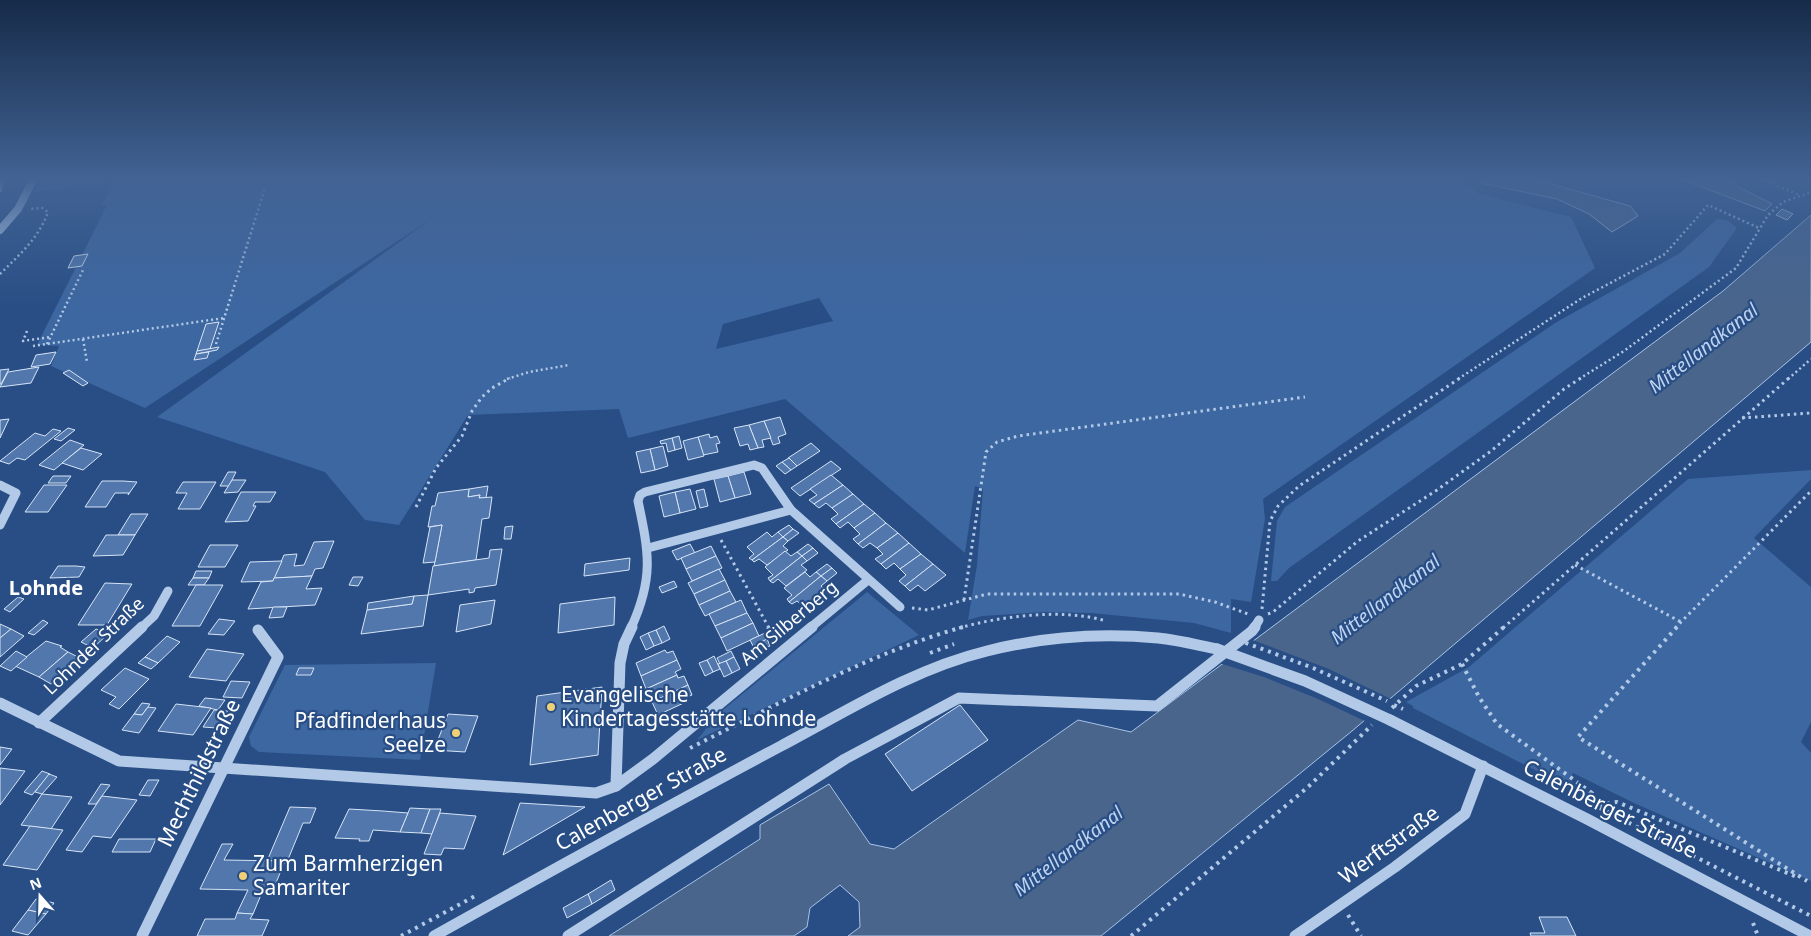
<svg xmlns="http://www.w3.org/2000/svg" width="1811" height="936" viewBox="0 0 1811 936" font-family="'Noto Sans',sans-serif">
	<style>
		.green { fill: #3d67a1; fill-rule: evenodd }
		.water { fill: #49658c; stroke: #a7c3e8 }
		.pier { fill: #284e85 }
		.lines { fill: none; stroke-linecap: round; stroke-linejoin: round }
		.stream { stroke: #a7c3e8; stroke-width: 4.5 }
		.building { fill: #5177ac; stroke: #d6e4f6 }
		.path-far2 { stroke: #b2c9e7; stroke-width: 2.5; stroke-dasharray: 2 3; stroke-linecap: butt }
		.path-far1 { stroke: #b2c9e7; stroke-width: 3; stroke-dasharray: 2.5 4; stroke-linecap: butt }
		.path { stroke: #b2c9e7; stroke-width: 4; stroke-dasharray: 3 5; stroke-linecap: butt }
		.minor-far2 { stroke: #b2c9e7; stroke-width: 8 }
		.minor-far1 { stroke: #b2c9e7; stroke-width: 9 }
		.minor { stroke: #b2c9e7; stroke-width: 11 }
		.path-bridge { stroke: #b2c9e7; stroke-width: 4; stroke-dasharray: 3 5; stroke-linecap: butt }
		.minor-bridge { stroke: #b2c9e7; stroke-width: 11 }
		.poi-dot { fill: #efd079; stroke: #284e85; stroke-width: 2 }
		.labels { text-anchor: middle; stroke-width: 4.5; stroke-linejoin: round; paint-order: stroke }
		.street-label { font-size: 18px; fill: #fff; stroke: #284e85 }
		.water-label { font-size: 19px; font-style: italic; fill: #bed3ef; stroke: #284e85 }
		.quarter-label { font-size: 20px; font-weight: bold; fill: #fff; stroke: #284e85 }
		.near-poi-label { font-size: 21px; fill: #fff; stroke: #284e85; text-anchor: start }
		.near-street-label { font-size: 21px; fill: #fff; stroke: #284e85 }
	</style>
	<rect width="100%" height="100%" fill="#284e85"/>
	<g class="green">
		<path d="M42,178H1460L1479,194L1571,217L1595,268L1263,499L1265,519L1251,602L1231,599V633L1194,623L1091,613L1045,612L982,616L968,620L977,565L983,489L975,486L965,553L785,399L628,438L619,409L468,415L399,525L365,520L325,472L157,417L434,217L145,408L51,366L59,346L37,345L107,205H102L114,183L34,192ZM819,298L833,321L716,349L723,324Z"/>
		<path d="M1717,219L1727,220L1737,228L1709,267L1289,568L1277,581H1271L1277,521L1285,507L1555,323L1680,253Z"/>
		<path d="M1811,470V479L1754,538L1811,587V722L1801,742L1811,753V881L1634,803L1573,773L1569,780L1583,791L1582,794L1413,708V706L1406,702L1469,667L1688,479Z"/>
		<path d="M867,592L919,635L697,740L718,714Z"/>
		<path d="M436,663L420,760L259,752L251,746L249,737L285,665Z"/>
	</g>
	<g class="water">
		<path d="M1475,178H1530L1630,206L1638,216L1612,232L1589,214L1557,199L1480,183Z"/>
		<path d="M1678,178H1721L1772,204L1765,211Z"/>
		<path d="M1811,215V342L1352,731L1101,936H848L860,927L859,902L840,885L810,908L807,927L794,936H609L760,839V825L829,784L870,844L894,849L1078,720L1131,732L1723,291Z"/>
	</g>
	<path class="pier" d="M1250,639L1329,669L1393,700L1367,722L1318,699L1264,677L1219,663Z"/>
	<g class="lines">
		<path class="stream" d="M0,190L1,178"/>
	</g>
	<g class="building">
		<path d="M1782,209L1793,214L1787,220L1776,215Z"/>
		<path d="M88,254L82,266L68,268L74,256Z"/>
		<path d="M219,322L210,349L197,351L206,324Z"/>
		<path d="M219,347L217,350L196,354L197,351Z"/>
		<path d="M56,352L50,364L31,367L36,355Z"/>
		<path d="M209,352L207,358L194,360L196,354Z"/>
		<path d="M39,367L31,383L0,387L8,372Z"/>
		<path d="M9,369L1,384H0V370Z"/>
		<path d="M69,370L88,383L83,386L63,373Z"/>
		<path d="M780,417L786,434L778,437L780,443L773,445L764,421Z"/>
		<path d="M9,419L0,438V420Z"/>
		<path d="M764,421L771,438L762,440L764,447L758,448L749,425Z"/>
		<path d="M749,425L758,448L750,450L748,444L740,446L734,428Z"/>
		<path d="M68,428L75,430L61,441L54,439Z"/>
		<path d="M53,429L61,431L25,460L17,458L9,464L0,461L35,433L45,436Z"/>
		<path d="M709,434L710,438L717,436L720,443L716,444L718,452L703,455L698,437Z"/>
		<path d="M679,436L682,448L675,450L672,438Z"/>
		<path d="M698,437L704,456L688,460L683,441Z"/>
		<path d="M672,438L675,450L668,452L666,443L661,444L660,441Z"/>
		<path d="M70,440L84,445L54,470L39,465Z"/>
		<path d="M811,443L820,451L797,466L788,458Z"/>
		<path d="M663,446L668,466L655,470L650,449Z"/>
		<path d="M81,448L102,454L83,470L62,463Z"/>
		<path d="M650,449L655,470L641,473L636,452Z"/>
		<path d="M789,458L797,466L791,470L782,462Z"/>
		<path d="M831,461L841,469L800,496L791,488Z"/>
		<path d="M782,462L791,470L785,474L776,466Z"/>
		<path d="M228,472H236L229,486H220Z"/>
		<path d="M744,472L751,494L735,498L728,476Z"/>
		<path d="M831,475L843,485L814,504L809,500L817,495L810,489Z"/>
		<path d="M53,476H71L66,483H48Z"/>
		<path d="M728,476L735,498L720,502L714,479Z"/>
		<path d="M232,480H246L238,492L224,493Z"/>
		<path d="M102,481H123L137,482L128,495L129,493H115L106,507H85Z"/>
		<path d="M183,482H216L200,509H178L187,493H176Z"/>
		<path d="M44,485H67L48,512H25Z"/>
		<path d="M843,485L853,494L832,508L826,503L819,508L814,504Z"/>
		<path d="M488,486L486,498H479L480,495L468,497L469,489Z"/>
		<path d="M469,489L468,497L480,495L479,498L492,497L489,518L482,519L476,560L434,566L442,525L428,527L432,506H435L438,493Z"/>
		<path d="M690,489L696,509L680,513L675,492Z"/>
		<path d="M704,489L708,506L700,508L696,491Z"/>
		<path d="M241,492H276L270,502H255L253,506H256L248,521L225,522Z"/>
		<path d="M675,492L680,513L664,517L659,496Z"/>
		<path d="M853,494L864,504L836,524L831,519L838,514L832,508Z"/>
		<path d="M864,504L875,513L854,528L848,522L840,528L836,524Z"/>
		<path d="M875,513L886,523L858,544L853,539L860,534L854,528Z"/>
		<path d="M131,514H148L135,535H118Z"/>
		<path d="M886,523L898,533L877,548L870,543L863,548L858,544Z"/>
		<path d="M442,525L435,562L423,563L430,527Z"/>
		<path d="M789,525L793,529L783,537L778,532Z"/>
		<path d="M513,526L511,539H504L505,527Z"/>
		<path d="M793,529L799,533L788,541L783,537Z"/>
		<path d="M767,532L772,537L778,532L783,537L752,560L749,558L754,554L747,547Z"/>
		<path d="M898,533L909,543L881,564L875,559L883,554L877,548Z"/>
		<path d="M106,535H135L123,555L93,556Z"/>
		<path d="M783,537L788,541L783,546L788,550L767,565L759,559L754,562L752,560Z"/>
		<path d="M334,541L323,568L315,569L312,576L274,578L284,555L297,554L294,566L304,565L314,542Z"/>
		<path d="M909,543L921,554L900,569L894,563L886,569L881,564Z"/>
		<path d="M690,544L695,553L677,560L672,551Z"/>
		<path d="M808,544L813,548L802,556L797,552Z"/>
		<path d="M210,545H238L225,567H198Z"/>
		<path d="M711,546L716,556L686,569L681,558Z"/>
		<path d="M813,548L818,553L807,561L802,556Z"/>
		<path d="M502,549L496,585L475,588L474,592L469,593V589L428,595L433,566L489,558L490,550Z"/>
		<path d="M785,551L791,556L797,552L802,556L770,581L768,578L773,575L765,567Z"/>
		<path d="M921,554L933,564L905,586L899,581L906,575L900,569Z"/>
		<path d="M716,556L722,568L692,581L686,569Z"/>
		<path d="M802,556L807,561L801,565L807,570L786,586L778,579L773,583L770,581Z"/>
		<path d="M630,558L629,570L584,576L585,564Z"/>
		<path d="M282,561L273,581L241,582L250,562Z"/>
		<path d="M827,564L832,568L821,576L816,572Z"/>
		<path d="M933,564L946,575L925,591L918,585L910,591L905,586Z"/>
		<path d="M58,566H76L85,567L79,577L50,578Z"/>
		<path d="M832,568L837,573L827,581L821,576Z"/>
		<path d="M719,569L725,580L694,594L688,583Z"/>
		<path d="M196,571H212L209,578H193Z"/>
		<path d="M805,572L810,577L816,572L821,576L789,602L787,599L792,595L784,588Z"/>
		<path d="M312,576L306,589L322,588L315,605L248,609L261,582L273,581L274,578Z"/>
		<path d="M821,576L827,581L821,586L826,591L805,608L797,601L792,604L789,602Z"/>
		<path d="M353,577H363L358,586L349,585Z"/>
		<path d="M193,578H209L204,585H188Z"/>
		<path d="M725,580L730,591L699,605L694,594Z"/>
		<path d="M674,581L677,587L662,593L659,587Z"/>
		<path d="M105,583L132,584L107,625H78Z"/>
		<path d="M196,585H223L200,626H172Z"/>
		<path d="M730,591L736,602L705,616L699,605Z"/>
		<path d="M428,595L423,626L361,634L367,610L412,604L414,596Z"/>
		<path d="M414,596L412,604L367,610L368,603Z"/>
		<path d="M18,597L24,599L10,612L4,609Z"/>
		<path d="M615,597L614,625L558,633L560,604Z"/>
		<path d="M495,600L491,624L456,632L460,605Z"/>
		<path d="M741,600L747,613L715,626L709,614Z"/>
		<path d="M273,607H287L283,617L269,618Z"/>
		<path d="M747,613L753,623L721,638L715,626Z"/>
		<path d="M219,619L235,621L224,635L208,634Z"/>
		<path d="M43,620L48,623L34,635L28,633Z"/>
		<path d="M753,623L759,636L727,651L721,638Z"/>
		<path d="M0,624L11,629L0,638Z"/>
		<path d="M664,626L670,639L662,643L656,630Z"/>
		<path d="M11,629L24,636L0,657V638Z"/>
		<path d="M96,629L108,634L93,648L81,642Z"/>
		<path d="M656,630L662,643L654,646L648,633Z"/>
		<path d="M648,633L654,646L646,650L640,637Z"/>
		<path d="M765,633L768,639L753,646L750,640Z"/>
		<path d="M167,636L180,642L158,663L145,657Z"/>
		<path d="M767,639L770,646L756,652L753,646Z"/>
		<path d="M46,641L62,646L60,647L68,652L39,677L15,666Z"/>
		<path d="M207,649L244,654L226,681L189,677Z"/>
		<path d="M665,650L667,653L673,651L677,660L641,676L636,663Z"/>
		<path d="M16,651L27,657L11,671L0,666Z"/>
		<path d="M731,651L734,657L720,664L717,658Z"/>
		<path d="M68,652L80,658L51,684L39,677Z"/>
		<path d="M714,656L720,669L713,672L707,660Z"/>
		<path d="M145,657L158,663L151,669L138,663Z"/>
		<path d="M734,657L740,669L732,673L726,661Z"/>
		<path d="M677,660L681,669L675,672L677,675L646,689L641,676Z"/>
		<path d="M707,660L713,672L705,676L699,663Z"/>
		<path d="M726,661L732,673L724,677L718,664Z"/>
		<path d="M125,668L149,679L119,709L109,704L116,697L101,690Z"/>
		<path d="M299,668H314L311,675H296Z"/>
		<path d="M677,675L678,678L684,676L688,685L652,702L646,689Z"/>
		<path d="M231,681L250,682L242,698L223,697Z"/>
		<path d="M688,685L692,695L687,697L688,701L658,715L652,702Z"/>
		<path d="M602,687L598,755L530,765L537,696Z"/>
		<path d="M205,698L225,700L218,710L199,706Z"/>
		<path d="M142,703L150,704L142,715L134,714Z"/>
		<path d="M176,704L211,708L193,735L158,731Z"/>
		<path d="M960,705L988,740L912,791L885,754Z"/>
		<path d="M148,707L156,708L139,733L122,730L134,714L142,715Z"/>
		<path d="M214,710L228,711L217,728L203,727Z"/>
		<path d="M448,714L478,716L465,752L434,750Z"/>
		<path d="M0,747L12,749L0,765Z"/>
		<path d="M0,768L25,771L0,805Z"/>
		<path d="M42,771L50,774L32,795L24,792Z"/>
		<path d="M49,774L57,777L42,794L35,792Z"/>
		<path d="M148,780H159L150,796L139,795Z"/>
		<path d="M101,784L110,785L96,804H88Z"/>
		<path d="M42,794L72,797L51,829L21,825Z"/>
		<path d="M102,796L137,800L111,838L93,836L82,852L66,850Z"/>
		<path d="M520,803L585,807L503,855Z"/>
		<path d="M290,807L316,808L310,823H303L287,862L267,861Z"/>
		<path d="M410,808L430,809L421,833L400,832Z"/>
		<path d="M349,809L383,811L408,813L400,832L373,830L369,841H359L360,839L335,838Z"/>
		<path d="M430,809H441L432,834L421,833Z"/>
		<path d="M440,813L476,816L464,849L444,848L441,855L424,854Z"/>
		<path d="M30,826L63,830L37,870L3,865Z"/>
		<path d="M119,839H156L150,852H112Z"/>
		<path d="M222,844H233L224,860L285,861L273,890H263L253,914L237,913L248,890L200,889Z"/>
		<path d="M611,880L615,890L592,904L588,894Z"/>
		<path d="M588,894L592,904L567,918L563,908Z"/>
		<path d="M36,899L54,903L46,914L28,910Z"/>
		<path d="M28,910L46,914L28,935L12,931Z"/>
		<path d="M237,913L253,914L250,919L269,920L262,936H197L205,919H235Z"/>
		<path d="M1539,917H1567L1576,936H1531L1530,933H1545Z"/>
	</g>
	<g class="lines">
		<g class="path-far2">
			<path d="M1759,178L1799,195"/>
			<path d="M0,274C19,255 39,238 48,212L42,208L30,209"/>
			<path d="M27,331L23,341L50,337"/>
			<path d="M83,339L87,362"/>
			<path d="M47,344L84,268"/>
			<path d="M216,344L265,188"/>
			<path d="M33,346L224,318"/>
			<path d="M507,379L529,372L569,365"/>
			<path d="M1458,379L1582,298L1665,254L1708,205L1759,228"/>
			<path d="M1579,379L1624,351L1736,268L1768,215L1783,202L1811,192"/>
			<path d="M1788,379L1811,359"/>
		</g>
		<g class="path-far1">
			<path d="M1742,418L1811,413"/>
			<path d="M416,507L436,468L462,436L472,411L482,397L492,388L510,378"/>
			<path d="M721,540L769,628"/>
			<path d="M1575,565L1681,622"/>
			<path d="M964,600L986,452L997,442L1018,436L1305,397"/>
			<path d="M912,608L928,610L987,594H1179L1215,602L1248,614"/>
			<path d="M1262,609L1270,521L1278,506L1299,486L1460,378"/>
			<path d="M1268,614L1273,612L1358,541L1437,490L1491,451L1564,389L1581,378"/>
			<path d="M959,628C1001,616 1064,608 1106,621"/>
			<path d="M1503,628L1789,378"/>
			<path d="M1675,628L1811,491"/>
		</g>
		<g class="path">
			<path d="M768,627L776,642"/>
			<path d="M1677,627L1578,737L1807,881"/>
			<path d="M930,653L954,644"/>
			<path d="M1462,664L1479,697L1497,724L1592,793V804"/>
			<path d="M1392,708L1416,686L1462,664L1504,627"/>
			<path d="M690,748C779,704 867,654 963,627"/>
			<path d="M1591,806L1617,802L1797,877"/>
			<path d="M1600,808L1811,916"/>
			<path d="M1348,915L1361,936"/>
			<path d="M1753,923L1758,936"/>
			<path d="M401,936L477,895"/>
			<path d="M1131,936L1308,787L1372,725"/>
		</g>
		<path class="minor-far2" d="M0,230L18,209L34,178"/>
		<g class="minor-far1">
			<path d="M0,485L16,493L0,525"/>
			<path d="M648,548L791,510"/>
			<path d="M141,628L154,616L168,591"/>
			<path d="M631,628C654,578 649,553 638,501L640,495L645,492L754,465L762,468L791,510L900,607"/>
			<path d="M810,628L868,580"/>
			<path d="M1254,628L1259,620"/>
		</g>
		<g class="minor">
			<path d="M0,703L119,761L596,793L616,786L653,759L812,627"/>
			<path d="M1390,720L1587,819L1810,936"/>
			<path d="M39,723L142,627"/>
			<path d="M616,786L620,663L624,644L632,627"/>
			<path d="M142,936L278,657L258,630"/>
			<path d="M434,936C549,872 664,808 781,746C847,711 913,669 987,651C1042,637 1102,633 1158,638C1178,640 1197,645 1217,649"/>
			<path d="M568,936L845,759L959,698L1157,706L1252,631L1255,627"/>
			<path d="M1295,936L1395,867L1465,814L1483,766"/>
		</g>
		<g class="path-bridge">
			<path d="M1238,640L1313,668L1387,701"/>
			<path d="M1394,705L1403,709"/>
		</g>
		<path class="minor-bridge" d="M1217,649L1305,681L1390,720"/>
	</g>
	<linearGradient id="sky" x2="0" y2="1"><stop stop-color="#162b49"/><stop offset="0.58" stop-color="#426394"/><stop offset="1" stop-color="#426394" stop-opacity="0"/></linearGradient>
	<rect width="1811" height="309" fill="url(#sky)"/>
	<g class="poi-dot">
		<circle cx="551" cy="707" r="5"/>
		<circle cx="456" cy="733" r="5"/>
		<circle cx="243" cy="876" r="5"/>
	</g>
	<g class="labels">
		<g class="street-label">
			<text transform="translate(789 623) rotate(-40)" y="6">Am Silberberg</text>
			<text transform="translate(94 646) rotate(-44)" y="6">Lohnder Straße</text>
		</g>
		<g class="water-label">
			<text transform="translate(1703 348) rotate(-38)" y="7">Mittellandkanal</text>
			<text transform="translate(1385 599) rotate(-38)" y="7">Mittellandkanal</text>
			<text transform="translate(1068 851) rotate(-38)" y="7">Mittellandkanal</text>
		</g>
		<g class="quarter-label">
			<text x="46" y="595">Lohnde</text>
		</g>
		<g class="near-poi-label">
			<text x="561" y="702">Evangelische<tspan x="561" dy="24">Kindertagesstätte Lohnde</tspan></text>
			<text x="446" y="728" text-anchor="end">Pfadfinderhaus<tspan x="446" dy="24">Seelze</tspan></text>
			<text x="253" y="871">Zum Barmherzigen<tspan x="253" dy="24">Samariter</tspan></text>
		</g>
		<g class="near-street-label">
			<text transform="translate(199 773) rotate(-64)" y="7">Mechthildstraße</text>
			<text transform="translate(641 799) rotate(-29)" y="7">Calenberger Straße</text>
			<text transform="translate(1610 809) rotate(27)" y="7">Calenberger Straße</text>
			<text transform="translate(1389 845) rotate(-36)" y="7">Werftstraße</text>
		</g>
	</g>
	<g transform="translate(40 896) rotate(340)" stroke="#284e85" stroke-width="4" paint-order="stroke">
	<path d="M0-4L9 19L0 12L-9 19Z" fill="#ffffff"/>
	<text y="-8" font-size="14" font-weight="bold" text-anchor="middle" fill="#ffffff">N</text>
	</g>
</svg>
